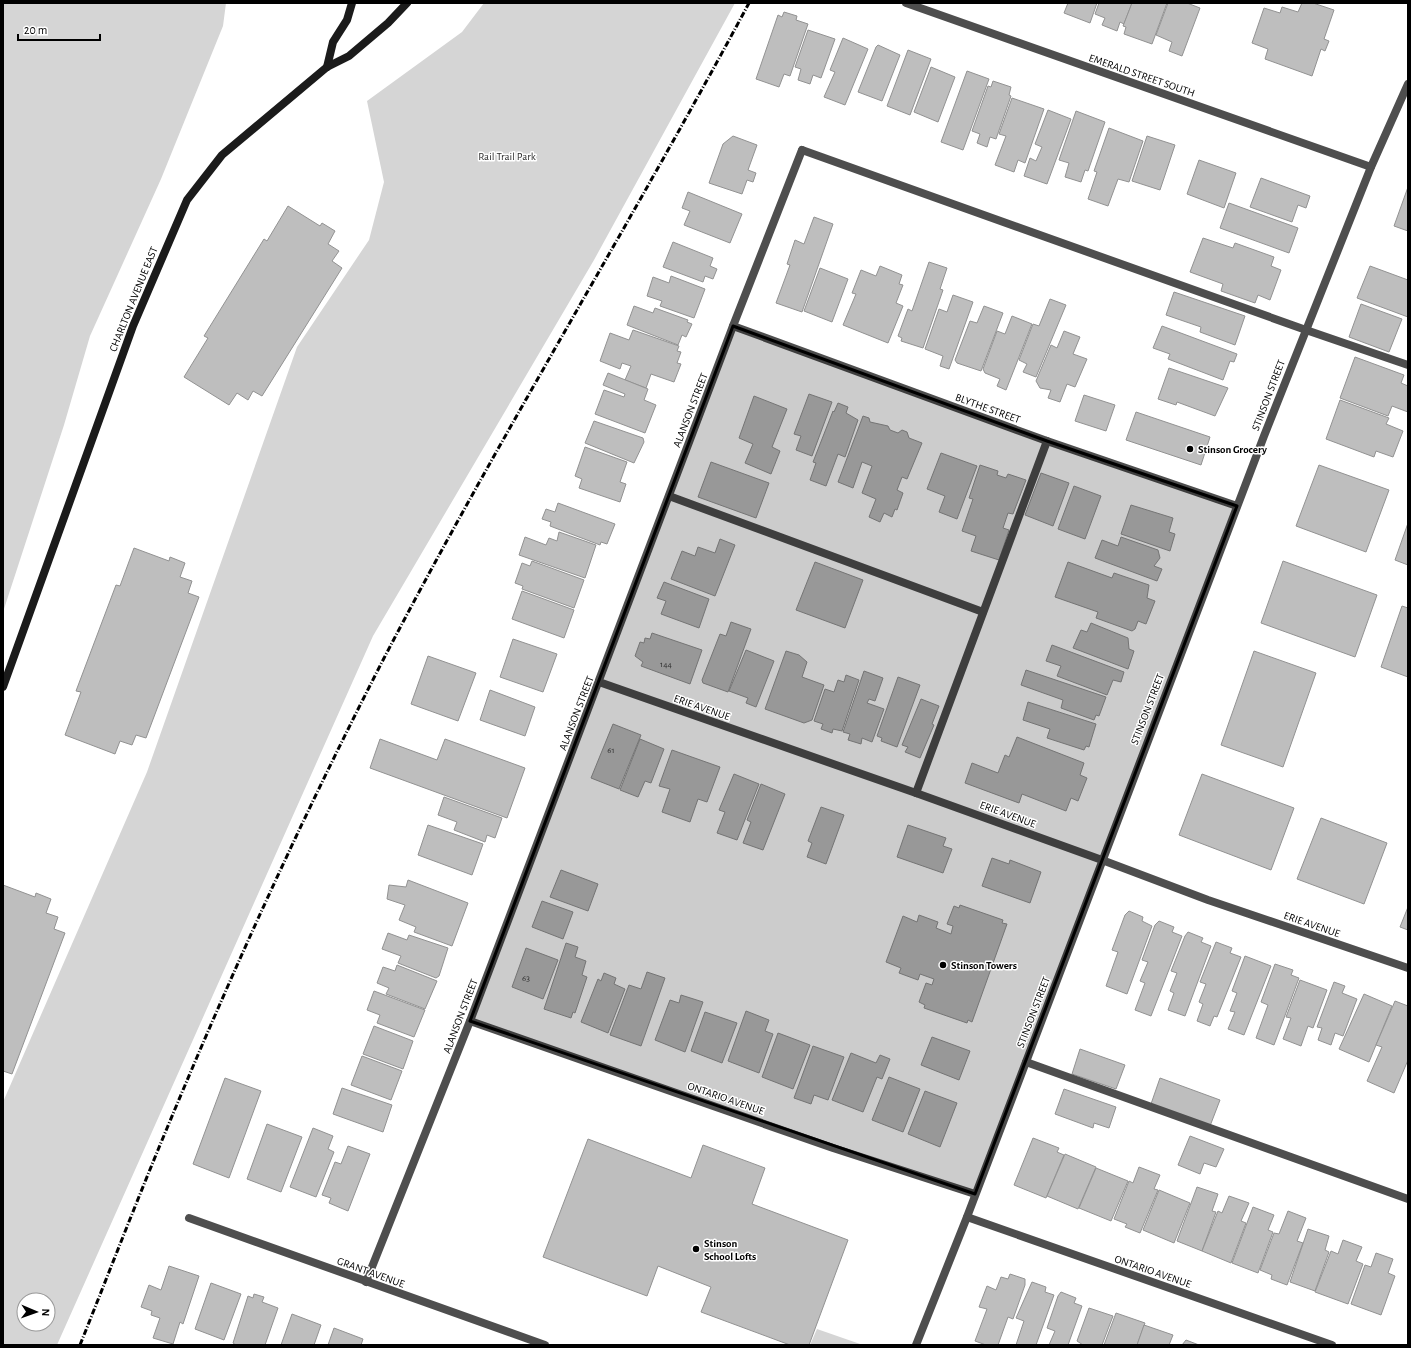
<svg xmlns="http://www.w3.org/2000/svg" width="1411" height="1348" viewBox="0 0 1411 1348" font-family="'Alegreya Sans',sans-serif">
	<style>
		.green { fill: #d5d5d5; fill-rule: evenodd }
		.building { fill: #bebebe; stroke: #929292 }
		.lines { fill: none; stroke-linecap: round; stroke-linejoin: round }
		.service { stroke: #4e4e4e; stroke-width: 8 }
		.minor { stroke: #4e4e4e; stroke-width: 8 }
		.tertiary { stroke: #4e4e4e; stroke-width: 8 }
		.secondary { stroke: #1b1b1b; stroke-width: 8 }
		.rail { stroke: #000; stroke-width: 3; stroke-dasharray: 6 2 1 2; stroke-linecap: butt }
		.marked { fill: #000; fill-opacity: 0.2; stroke: #000; stroke-width: 3; stroke-linejoin: round }
		.poi-dot { fill: #000; stroke: #fff; stroke-width: 1.5 }
		.labels { text-anchor: middle; stroke-width: 3; stroke-linejoin: round; paint-order: stroke }
		.number-label { font-size: 9px; fill: #303030 }
		.street-label { font-size: 11px; fill: #000; stroke: #fff }
		.park-label { font-size: 11px; fill: #2c2c2c; stroke: #fff }
		.poi-label { font-size: 11px; font-weight: bold; fill: #000; stroke: #fff; text-anchor: start }
	</style>
	<rect width="100%" height="100%" fill="#fff"/>
	<g class="green">
		<path d="M3,3H226L223,26L161,179L90,336L64,425L3,612Z"/>
		<path d="M484,3H735L594,260L373,636L57,1345H3V1102L147,772L297,347L369,240L384,182L367,101L462,32ZM24,1300H48V1324H24Z"/>
		<path d="M817,1329L863,1345H810Z"/>
	</g>
	<g class="building">
		<path d="M1068,3H1097L1090,23L1064,13Z"/>
		<path d="M1099,3H1132L1124,24L1120,22L1117,31L1102,25L1105,18L1095,14Z"/>
		<path d="M1132,3H1167L1152,44L1124,34L1126,27L1123,26Z"/>
		<path d="M1168,3H1187L1200,8L1182,56L1169,51L1172,42L1156,35Z"/>
		<path d="M1302,3H1313L1334,10L1324,39L1329,41L1325,51L1321,49L1312,76L1265,59L1268,49L1252,43L1264,8L1280,13L1282,7L1298,12Z"/>
		<path d="M784,12L797,16L796,20L808,24L790,76L784,74L779,87L756,79L778,15L782,17Z"/>
		<path d="M808,30L835,39L821,78L813,75L810,84L798,80L801,69L795,67Z"/>
		<path d="M843,38L868,49L845,105L824,97L835,72L830,70Z"/>
		<path d="M878,45L900,55L882,101L858,92L876,47Z"/>
		<path d="M908,50L931,59L910,115L887,106Z"/>
		<path d="M931,67L955,77L938,122L914,112Z"/>
		<path d="M967,71L989,79L963,150L941,142Z"/>
		<path d="M993,81L1011,87L1009,95L1011,96L996,139L990,137L987,147L977,143L980,134L972,131L988,86L991,87Z"/>
		<path d="M1012,98L1044,109L1025,163L1018,160L1014,172L995,165L1006,136L999,134Z"/>
		<path d="M1048,110L1071,119L1047,184L1024,176L1030,158L1036,161L1042,147L1035,144Z"/>
		<path d="M1076,111L1105,122L1088,171L1085,170L1081,182L1065,177L1069,163L1059,160Z"/>
		<path d="M1109,128L1143,141L1129,182L1118,179L1108,206L1088,199L1097,172L1094,171Z"/>
		<path d="M733,136L757,145L748,170L756,173L753,182L747,180L742,194L709,183L723,144Z"/>
		<path d="M1147,136L1175,145L1160,190L1132,181Z"/>
		<path d="M1199,160L1236,173L1224,208L1187,194Z"/>
		<path d="M1261,178L1310,196L1306,208L1298,205L1292,222L1250,207Z"/>
		<path d="M1408,187V231L1394,226Z"/>
		<path d="M688,192L742,214L730,243L684,225L690,211L682,208Z"/>
		<path d="M1229,203L1298,228L1289,253L1220,228Z"/>
		<path d="M288,206L320,226L322,223L335,231L328,244L339,251L332,261L342,268L262,396L253,391L248,400L237,393L229,405L184,377L208,338L204,336L264,239L267,241Z"/>
		<path d="M814,217L833,224L802,312L776,303L790,265L787,264L795,240L804,244Z"/>
		<path d="M1203,238L1233,248L1235,243L1274,257L1271,266L1281,270L1270,300L1258,295L1255,303L1221,291L1223,284L1190,272Z"/>
		<path d="M673,242L713,258L710,266L717,269L713,279L705,276L703,282L663,267Z"/>
		<path d="M929,262L947,268L940,289L943,290L923,348L901,341L902,338L898,336L908,309L912,311Z"/>
		<path d="M880,266L902,275L899,284L903,285L896,303L903,306L888,343L843,325L856,294L852,293L861,270L876,276Z"/>
		<path d="M1370,266L1408,280V317L1357,298Z"/>
		<path d="M820,268L848,279L832,322L804,311Z"/>
		<path d="M671,276L705,289L694,318L660,306L662,301L647,296L653,277L669,283Z"/>
		<path d="M1174,292L1245,316L1235,345L1200,332L1201,327L1166,315Z"/>
		<path d="M953,295L973,302L949,369L940,366L943,356L925,349L939,309L947,312Z"/>
		<path d="M1050,299L1066,305L1036,377L1023,372L1027,364L1019,360L1033,324L1039,326Z"/>
		<path d="M1361,304L1402,319L1389,352L1349,337Z"/>
		<path d="M634,306L653,313L655,308L688,320L687,322L692,324L686,337L682,335L678,345L627,325Z"/>
		<path d="M984,306L1003,313L981,371L957,363L955,360L970,321L977,323Z"/>
		<path d="M1012,316L1032,324L1006,390L997,386L1000,379L985,373L983,369L997,331L1005,334Z"/>
		<path d="M1162,326L1237,354L1234,362L1230,361L1223,380L1168,359L1170,354L1153,348Z"/>
		<path d="M633,330L679,346L677,351L681,352L677,363L681,364L674,382L651,374L646,388L625,380L631,366L622,363L620,369L600,361L610,333L629,340Z"/>
		<path d="M1064,331L1080,337L1073,354L1087,359L1075,387L1067,384L1060,402L1048,398L1051,390L1040,388L1036,381L1051,345L1057,348Z"/>
		<path d="M1355,357L1404,375L1401,383L1408,386V412L1392,406L1388,416L1340,398Z"/>
		<path d="M1169,368L1228,388L1215,416L1177,402L1176,405L1158,399Z"/>
		<path d="M608,373L648,389L644,400L656,405L645,433L595,414L604,390L624,397L625,394L603,385Z"/>
		<path d="M809,394L832,402L812,456L796,450L801,436L794,434Z"/>
		<path d="M1084,395L1115,405L1106,431L1075,421Z"/>
		<path d="M754,396L787,409L772,447L780,451L771,474L745,463L753,444L739,438Z"/>
		<path d="M1340,400L1389,418L1386,424L1403,431L1393,457L1376,451L1374,457L1326,439Z"/>
		<path d="M838,403L848,407L846,413L858,420L845,457L838,454L826,486L810,480L816,463L813,462L833,411L834,412Z"/>
		<path d="M1136,412L1210,437L1201,465L1126,440Z"/>
		<path d="M863,416L869,418L870,422L888,426L890,430L898,433L902,430L907,432L909,438L922,443L907,479L902,477L897,490L903,493L897,510L895,509L892,517L884,513L880,522L869,517L876,499L862,493L872,466L862,462L853,488L838,482Z"/>
		<path d="M594,421L643,438L644,442L634,463L585,443Z"/>
		<path d="M585,447L627,462L620,482L626,484L620,502L579,488L582,479L575,476Z"/>
		<path d="M941,453L977,466L957,519L939,512L945,496L927,489Z"/>
		<path d="M711,462L769,483L756,518L698,497Z"/>
		<path d="M980,465L998,471L997,475L1006,478L1008,474L1026,480L1013,514L1008,513L1003,528L1009,530L999,560L971,551L976,536L962,531L973,499L969,498Z"/>
		<path d="M1319,465L1389,490L1366,552L1296,526Z"/>
		<path d="M1041,473L1069,483L1053,526L1025,515Z"/>
		<path d="M1074,486L1101,496L1085,539L1058,529Z"/>
		<path d="M558,503L615,524L607,544L601,542L600,545L550,526L551,522L542,519L546,509L555,512Z"/>
		<path d="M1131,505L1173,518L1169,532L1175,534L1170,551L1121,534Z"/>
		<path d="M1408,523V565L1395,560Z"/>
		<path d="M559,532L596,545L585,578L519,555L525,537L546,545L549,538L557,541Z"/>
		<path d="M1121,537L1158,550L1160,558L1154,566L1162,569L1157,581L1095,558L1102,540L1118,546Z"/>
		<path d="M720,539L735,545L715,596L671,579L682,551L695,556L698,547L715,553Z"/>
		<path d="M134,548L169,561L170,557L185,563L180,577L192,581L188,593L199,597L146,738L136,735L132,745L120,741L115,754L65,735L81,692L76,691L116,585L120,586Z"/>
		<path d="M532,561L584,580L574,608L522,589L523,586L515,583L522,563L530,566Z"/>
		<path d="M1283,561L1377,595L1355,657L1261,623Z"/>
		<path d="M815,562L863,580L845,628L796,610Z"/>
		<path d="M1068,562L1112,578L1114,573L1149,585L1147,598L1155,601L1146,624L1138,621L1135,629L1132,631L1096,618L1098,612L1055,597Z"/>
		<path d="M664,582L709,599L699,628L661,614L666,601L657,598Z"/>
		<path d="M522,591L574,610L564,638L512,619Z"/>
		<path d="M1402,606L1408,608V677L1381,667Z"/>
		<path d="M731,622L751,629L728,692L703,683L702,680L720,634L726,636Z"/>
		<path d="M1091,623L1128,638L1129,649L1134,651L1128,669L1073,648L1081,630L1087,632Z"/>
		<path d="M652,633L702,650L690,684L641,666L643,662L635,656L640,642L644,643L645,638L650,639Z"/>
		<path d="M513,639L557,654L543,692L500,677Z"/>
		<path d="M1052,645L1124,672L1121,682L1113,680L1107,695L1057,676L1061,666L1046,661Z"/>
		<path d="M746,650L774,661L756,707L746,703L748,698L729,691Z"/>
		<path d="M786,651L799,655L807,662L802,677L824,685L812,720L804,723L765,709Z"/>
		<path d="M1254,651L1316,673L1283,767L1221,745Z"/>
		<path d="M428,656L476,673L458,721L411,704Z"/>
		<path d="M1026,670L1106,697L1099,716L1096,715L1094,720L1061,708L1063,700L1021,685Z"/>
		<path d="M864,671L883,678L875,701L869,699L867,703L884,709L872,742L862,738L861,744L848,740L850,734L843,732Z"/>
		<path d="M846,675L859,680L842,731L833,729L832,733L821,729L823,724L814,721L825,689L834,692L838,680L844,682Z"/>
		<path d="M898,677L920,685L897,747L881,741L882,738L877,736Z"/>
		<path d="M490,690L535,707L525,736L480,720Z"/>
		<path d="M921,699L939,706L932,724L934,725L920,758L905,752L908,747L902,745Z"/>
		<path d="M1028,702L1096,724L1089,747L1086,746L1084,750L1047,738L1050,729L1023,720Z"/>
		<path d="M613,724L641,735L619,789L591,778Z"/>
		<path d="M1017,737L1084,763L1080,775L1087,778L1078,801L1071,798L1066,811L1022,794L1019,803L965,783L972,763L998,773L1005,755L1009,757Z"/>
		<path d="M380,739L437,760L445,739L525,768L507,818L370,768Z"/>
		<path d="M640,739L664,749L651,783L645,781L638,797L620,790Z"/>
		<path d="M672,750L720,767L707,802L698,799L690,822L662,812L670,789L659,786Z"/>
		<path d="M734,774L759,784L737,840L717,833L725,812L719,810Z"/>
		<path d="M1202,774L1294,808L1271,870L1179,835Z"/>
		<path d="M761,784L785,794L763,850L743,843L751,822L747,820Z"/>
		<path d="M444,797L502,818L495,838L487,835L485,842L454,830L457,822L438,815Z"/>
		<path d="M821,807L844,815L826,864L807,857L812,843L808,841Z"/>
		<path d="M1321,818L1387,843L1364,904L1297,879Z"/>
		<path d="M428,825L483,844L472,875L418,855Z"/>
		<path d="M908,825L946,838L943,846L952,849L943,873L897,857Z"/>
		<path d="M992,858L1009,864L1010,860L1041,872L1030,903L982,886Z"/>
		<path d="M561,870L598,884L588,911L550,897Z"/>
		<path d="M408,880L468,903L452,946L414,932L416,927L399,920L405,905L387,899L389,885L406,887Z"/>
		<path d="M3,885L35,897L36,893L51,899L46,913L58,917L54,929L65,933L12,1074L3,1071Z"/>
		<path d="M542,901L573,912L563,939L532,927Z"/>
		<path d="M960,905L1003,920L1002,923L1007,924L972,1022L968,1020L967,1023L924,1008L925,1005L919,1002L926,983L932,985L934,979L920,974L918,980L899,973L901,968L886,962L903,916L917,922L919,915L938,922L936,928L951,934L953,926L947,924L954,906L959,908Z"/>
		<path d="M1408,907V930L1400,927Z"/>
		<path d="M1129,911L1143,917L1142,921L1152,926L1127,994L1106,986L1118,952L1112,950L1125,915Z"/>
		<path d="M1159,921L1174,927L1172,932L1182,936L1151,1016L1135,1010L1145,983L1140,981L1148,962L1142,960L1155,925Z"/>
		<path d="M1188,932L1203,938L1201,942L1211,946L1185,1016L1168,1010L1174,993L1170,991L1177,973L1171,971L1185,936Z"/>
		<path d="M388,933L407,940L409,935L448,948L439,976L436,978L398,963L401,956L382,949Z"/>
		<path d="M1216,942L1232,948L1230,953L1241,957L1217,1017L1214,1016L1210,1026L1197,1021L1203,1004L1199,1002L1206,984L1200,982Z"/>
		<path d="M566,943L578,947L575,957L586,961L582,975L587,977L575,1013L573,1012L571,1018L544,1009Z"/>
		<path d="M526,948L558,960L543,999L512,987Z"/>
		<path d="M1245,956L1271,966L1244,1035L1228,1029L1235,1012L1230,1011L1237,993L1232,991Z"/>
		<path d="M1275,964L1293,970L1291,975L1299,978L1274,1045L1256,1038L1268,1005L1261,1002Z"/>
		<path d="M397,965L437,981L425,1009L386,994L389,988L377,983L383,967L395,971Z"/>
		<path d="M647,972L665,978L641,1046L610,1035L629,985L641,989Z"/>
		<path d="M604,973L616,978L614,984L625,989L608,1033L581,1022L598,979L601,981Z"/>
		<path d="M1300,980L1327,990L1313,1028L1308,1026L1301,1046L1283,1039L1291,1018L1286,1017Z"/>
		<path d="M1334,982L1345,986L1342,993L1357,999L1343,1036L1335,1033L1331,1045L1318,1040L1322,1028L1317,1027Z"/>
		<path d="M374,991L425,1010L414,1037L377,1023L380,1015L367,1010Z"/>
		<path d="M1364,994L1392,1006L1369,1062L1339,1049Z"/>
		<path d="M681,995L703,1002L685,1052L655,1040L670,1000L679,1003Z"/>
		<path d="M1395,1001L1408,1006V1060L1394,1093L1367,1081L1382,1047L1376,1045Z"/>
		<path d="M746,1011L769,1020L765,1031L773,1034L759,1073L728,1061Z"/>
		<path d="M705,1012L737,1023L722,1063L691,1051Z"/>
		<path d="M374,1026L413,1041L403,1069L363,1054Z"/>
		<path d="M778,1033L810,1045L793,1089L762,1077Z"/>
		<path d="M932,1037L970,1051L959,1080L921,1065Z"/>
		<path d="M813,1046L844,1057L828,1100L814,1095L811,1104L794,1098Z"/>
		<path d="M1080,1049L1125,1065L1116,1089L1072,1074Z"/>
		<path d="M851,1053L876,1063L880,1055L890,1059L882,1079L877,1077L863,1112L832,1100Z"/>
		<path d="M362,1056L402,1071L391,1100L351,1085Z"/>
		<path d="M889,1077L920,1089L903,1132L872,1120Z"/>
		<path d="M225,1078L261,1091L229,1178L193,1164Z"/>
		<path d="M1160,1078L1220,1100L1210,1126L1151,1104Z"/>
		<path d="M342,1088L392,1105L383,1132L333,1114Z"/>
		<path d="M1064,1089L1116,1107L1109,1128L1094,1123L1093,1128L1055,1114Z"/>
		<path d="M925,1091L957,1103L940,1147L908,1134Z"/>
		<path d="M267,1124L302,1137L281,1192L247,1179Z"/>
		<path d="M313,1128L333,1136L328,1149L334,1152L316,1197L290,1187Z"/>
		<path d="M1190,1136L1224,1149L1216,1167L1204,1163L1200,1174L1178,1165Z"/>
		<path d="M1033,1138L1059,1148L1057,1152L1064,1155L1046,1198L1014,1185Z"/>
		<path d="M588,1139L691,1178L703,1145L765,1168L752,1204L848,1240L809,1345H790L701,1312L711,1287L658,1266L647,1296L543,1257Z"/>
		<path d="M348,1146L370,1154L348,1211L329,1203L331,1198L322,1195L335,1162L341,1164Z"/>
		<path d="M1065,1154L1096,1167L1078,1209L1047,1196Z"/>
		<path d="M1139,1167L1160,1175L1154,1189L1158,1190L1140,1233L1125,1227L1127,1224L1114,1219L1129,1181L1133,1183Z"/>
		<path d="M1096,1168L1128,1181L1111,1221L1079,1208Z"/>
		<path d="M1197,1187L1218,1194L1212,1211L1216,1212L1202,1251L1177,1241Z"/>
		<path d="M1159,1190L1190,1203L1174,1243L1143,1230Z"/>
		<path d="M1229,1196L1249,1203L1241,1221L1246,1223L1231,1263L1202,1251L1218,1211L1222,1213Z"/>
		<path d="M1253,1207L1274,1215L1268,1230L1273,1232L1258,1273L1232,1263Z"/>
		<path d="M1288,1211L1306,1218L1297,1241L1303,1243L1287,1285L1271,1279L1272,1275L1260,1270L1274,1233L1279,1234Z"/>
		<path d="M1308,1229L1329,1236L1325,1250L1329,1252L1315,1291L1290,1282Z"/>
		<path d="M1343,1240L1362,1247L1356,1261L1363,1264L1348,1304L1315,1292L1331,1251L1338,1254Z"/>
		<path d="M1376,1253L1393,1259L1388,1273L1395,1276L1381,1315L1351,1304L1365,1265L1371,1267Z"/>
		<path d="M169,1266L199,1276L183,1324L180,1322L173,1344L153,1338L160,1318L151,1315L152,1311L141,1307L149,1285L161,1290Z"/>
		<path d="M1010,1274L1025,1279V1285L1013,1319L1008,1317L998,1345H986L975,1341L987,1309L979,1307L987,1286L996,1290L1001,1277L1008,1279Z"/>
		<path d="M1032,1282L1046,1287L1045,1292L1054,1295L1036,1345H1016L1024,1321L1016,1318Z"/>
		<path d="M211,1283L241,1294L224,1340L195,1329Z"/>
		<path d="M1061,1292L1076,1298L1074,1303L1082,1306L1068,1345H1049L1055,1331L1047,1328L1058,1296Z"/>
		<path d="M254,1294L264,1297L262,1302L278,1308L265,1345H236L233,1343L248,1296L253,1298Z"/>
		<path d="M1089,1308L1113,1316L1102,1345H1083L1077,1341Z"/>
		<path d="M1116,1313L1145,1323L1137,1345H1104Z"/>
		<path d="M292,1314L321,1325L314,1345H281Z"/>
		<path d="M1144,1325L1173,1335L1169,1345H1137Z"/>
		<path d="M334,1328L363,1339L361,1345H328Z"/>
		<path d="M1186,1340L1199,1345H1182Z"/>
	</g>
	<g class="lines">
		<g class="service">
			<path d="M802,150L1306,330L1408,365"/>
			<path d="M669,496L983,612"/>
			<path d="M916,793L1047,441"/>
			<path d="M1026,1062L1408,1199"/>
		</g>
		<g class="minor">
			<path d="M906,3L1371,167"/>
			<path d="M733,326L1047,441L1237,506"/>
			<path d="M599,682L916,793L1102,860L1208,900L1408,968"/>
			<path d="M470,1021L833,1148L975,1194"/>
			<path d="M967,1217L1332,1345"/>
			<path d="M189,1218L545,1345"/>
			<path d="M366,1282L470,1021L733,326L802,150"/>
		</g>
		<path class="tertiary" d="M916,1345L967,1217L1264,436L1371,167L1408,84"/>
		<g class="secondary">
			<path d="M327,67L333,42L347,20L352,3"/>
			<path d="M3,687L133,326L187,200L222,155L327,67L349,56L388,23L407,3"/>
		</g>
		<path class="rail" d="M80,1345C110,1270 139,1195 170,1121C235,965 305,812 382,662C498,439 630,225 749,3"/>
	</g>
	<path class="marked" d="M733,326L1047,441L1237,506L975,1194L470,1021Z"/>
	<g class="poi-dot">
		<circle cx="1190" cy="449" r="4"/>
		<circle cx="943" cy="965" r="4"/>
		<circle cx="696" cy="1249" r="4"/>
	</g>
	<g class="labels">
		<g class="number-label">
			<text x="666" y="667">144</text>
			<text x="611" y="753">61</text>
			<text x="526" y="981">63</text>
		</g>
		<g class="street-label">
			<text transform="translate(1142 75) rotate(19)" y="4">EMERALD STREET SOUTH</text>
			<text transform="translate(133 299) rotate(-68)" y="4">CHARLTON AVENUE EAST</text>
			<text transform="translate(1268 395) rotate(-69)" y="4">STINSON STREET</text>
			<text transform="translate(988 408) rotate(20)" y="4">BLYTHE STREET</text>
			<text transform="translate(690 410) rotate(-69)" y="4">ALANSON STREET</text>
			<text transform="translate(702 707) rotate(19)" y="4">ERIE AVENUE</text>
			<text transform="translate(1147 709) rotate(-69)" y="4">STINSON STREET</text>
			<text transform="translate(576 713) rotate(-69)" y="4">ALANSON STREET</text>
			<text transform="translate(1008 814) rotate(20)" y="4">ERIE AVENUE</text>
			<text transform="translate(1312 924) rotate(19)" y="4">ERIE AVENUE</text>
			<text transform="translate(1033 1012) rotate(-69)" y="4">STINSON STREET</text>
			<text transform="translate(460 1016) rotate(-69)" y="4">ALANSON STREET</text>
			<text transform="translate(726 1098) rotate(19)" y="4">ONTARIO AVENUE</text>
			<text transform="translate(1153 1271) rotate(19)" y="4">ONTARIO AVENUE</text>
			<text transform="translate(371 1272) rotate(20)" y="4">GRANT AVENUE</text>
		</g>
		<g class="park-label">
			<text x="507" y="160">Rail Trail Park</text>
		</g>
		<g class="poi-label">
			<text x="1198" y="453">Stinson Grocery</text>
			<text x="951" y="969">Stinson Towers</text>
			<text x="704" y="1247">Stinson<tspan x="704" dy="13">School Lofts</tspan></text>
		</g>
	</g>
	<rect width="1411" height="1348" fill="none" stroke="#000000" stroke-width="8"/>
	<g transform="translate(36 1312) rotate(92)"><circle r="19" fill="#ffffff" stroke="#999999"/>
	<path d="M0-3L7 15L0 10L-7 15Z" fill="#000000"/>
	<text y="-6" font-size="11" font-weight="bold" text-anchor="middle" fill="#000000">N</text>
	</g>
	<path d="M18 34v6h82v-6" fill="none" stroke="#000000" stroke-width="2"/>
	<text x="24" y="34" font-size="12" fill="#000000" stroke="#ffffff" stroke-width="3" paint-order="stroke">20 m</text>
</svg>
